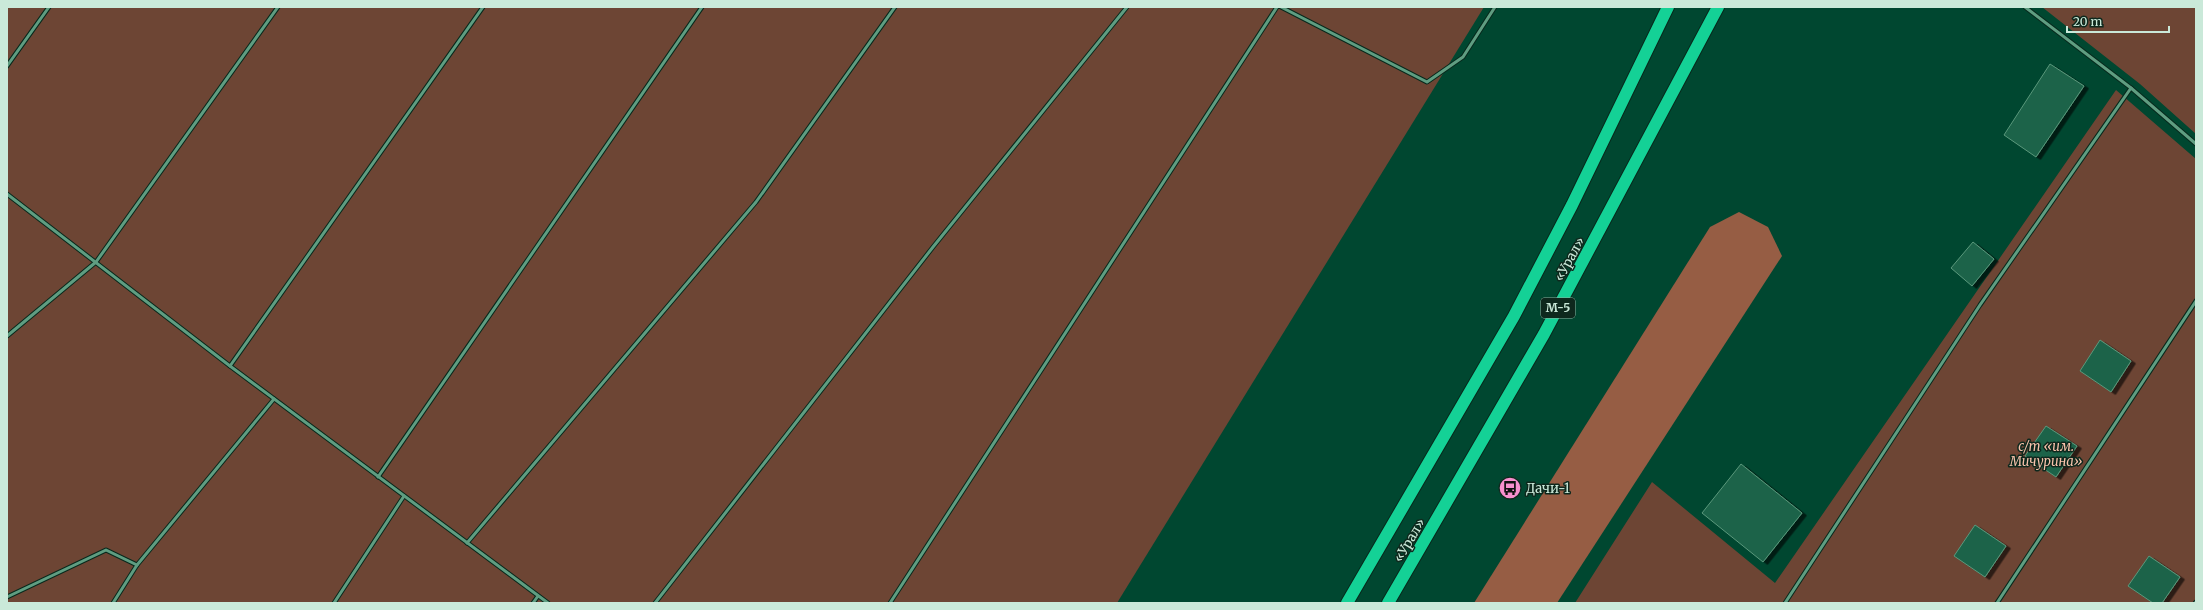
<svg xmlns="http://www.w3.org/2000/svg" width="2203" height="610" viewBox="0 0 2203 610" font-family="Merriweather,serif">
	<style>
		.green { fill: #6d4534 }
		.forest { fill: #965d44 }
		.building { fill: #1a6348; stroke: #5b987c; filter: url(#shadow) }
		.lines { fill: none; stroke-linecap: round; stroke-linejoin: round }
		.lane-casing { stroke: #07291c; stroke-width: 5 }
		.highway-casing { stroke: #07291c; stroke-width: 14 }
		.lane { stroke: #5f9d81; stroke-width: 3 }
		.highway { stroke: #14d196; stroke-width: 12 }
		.labels { text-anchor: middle; stroke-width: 3; stroke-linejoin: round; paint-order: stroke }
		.shield { fill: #0e281d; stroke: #92afa1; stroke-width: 1 }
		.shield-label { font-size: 12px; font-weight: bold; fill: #cae9d9 }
		.street-label { font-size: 13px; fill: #cae9d9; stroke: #0e281d }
		.park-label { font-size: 13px; font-style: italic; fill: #f7c2ab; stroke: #0e281d }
		.poi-label { font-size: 13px; fill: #cae9d9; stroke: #0e281d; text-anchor: start }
	</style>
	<defs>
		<filter id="shadow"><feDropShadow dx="4.5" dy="2.5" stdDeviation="0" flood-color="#0009"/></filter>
	</defs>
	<rect width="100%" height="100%" fill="#004730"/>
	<g class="green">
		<path d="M7,7H1484L1117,603H7Z"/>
		<path d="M2042,7H2196V134L2140,84Z"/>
		<path d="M2116,90L2196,159V603H1575L1652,482L1775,583Z"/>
	</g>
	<path class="forest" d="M1739,212L1768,227L1782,256L1557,603H1474L1710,227Z"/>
	<g class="building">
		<path d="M2050,64L2084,86L2036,157L2004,135Z"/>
		<path d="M1973,242L1994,259L1972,286L1951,268Z"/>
		<path d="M2100,340L2131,361L2111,392L2080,371Z"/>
		<path d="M2046,426L2077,446L2056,477L2025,456Z"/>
		<path d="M1741,464L1802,513L1763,562L1702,513Z"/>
		<path d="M1975,525L2006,546L1985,577L1954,556Z"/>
		<path d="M2149,556L2180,577L2162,603H2153L2128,586Z"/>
	</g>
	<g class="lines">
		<g class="lane-casing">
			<g id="lane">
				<path d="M1281,7L1427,82L1463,57L1495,7"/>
				<path d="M2025,7L2131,88L2196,144"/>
				<path d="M7,66L49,7"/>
				<path d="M7,194L230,366L548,603"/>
				<path d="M7,336L96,262L278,7"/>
				<path d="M230,366L483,7"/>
				<path d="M378,477L702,7"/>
				<path d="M467,543L756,202L895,7"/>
				<path d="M7,597L106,550L137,565"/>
				<path d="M113,603L137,565L274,399"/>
				<path d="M334,603L404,496"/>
				<path d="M533,603L538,596"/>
				<path d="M655,603L933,247L1127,7"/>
				<path d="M890,603L1277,7"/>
				<path d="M1785,603L1980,305L2131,88"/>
				<path d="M1997,603L2196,301"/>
				<path d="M2195,603L2196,602"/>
			</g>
		</g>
		<g class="highway-casing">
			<g id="highway">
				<path d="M1347,603L1514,316L1572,205L1668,7"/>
				<path d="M1388,603L1544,334L1718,7"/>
			</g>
		</g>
		<use href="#lane" class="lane"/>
		<use href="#highway" class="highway"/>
	</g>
	<defs>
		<g id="bus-disc" transform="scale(1.15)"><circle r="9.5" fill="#f790ce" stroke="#0e281d"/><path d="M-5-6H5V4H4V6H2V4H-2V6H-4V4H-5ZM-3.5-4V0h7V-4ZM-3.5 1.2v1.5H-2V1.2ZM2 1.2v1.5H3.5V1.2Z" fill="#111"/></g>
	</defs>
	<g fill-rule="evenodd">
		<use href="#bus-disc" x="1510" y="488"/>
	</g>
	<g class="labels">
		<rect class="shield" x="1541" y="298" width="34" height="20" rx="3"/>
		<g class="shield-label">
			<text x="1558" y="312">М-5</text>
		</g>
		<g class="street-label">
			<text transform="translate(1569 259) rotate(-61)" y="5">«Урал»</text>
			<text transform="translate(1409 540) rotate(-59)" y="5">«Урал»</text>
		</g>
		<g class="park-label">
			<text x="2046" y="451">с/т «им.<tspan x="2046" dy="15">Мичурина»</tspan></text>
		</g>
		<g class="poi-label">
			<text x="1526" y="493">Дачи-1</text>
		</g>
	</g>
	<rect width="2203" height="610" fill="none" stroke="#cae9d9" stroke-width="16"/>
	<path d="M2067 26v6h102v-6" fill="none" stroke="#cae9d9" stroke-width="2"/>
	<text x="2073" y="26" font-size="12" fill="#cae9d9" stroke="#0e281d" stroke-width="3" paint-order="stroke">20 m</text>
</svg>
